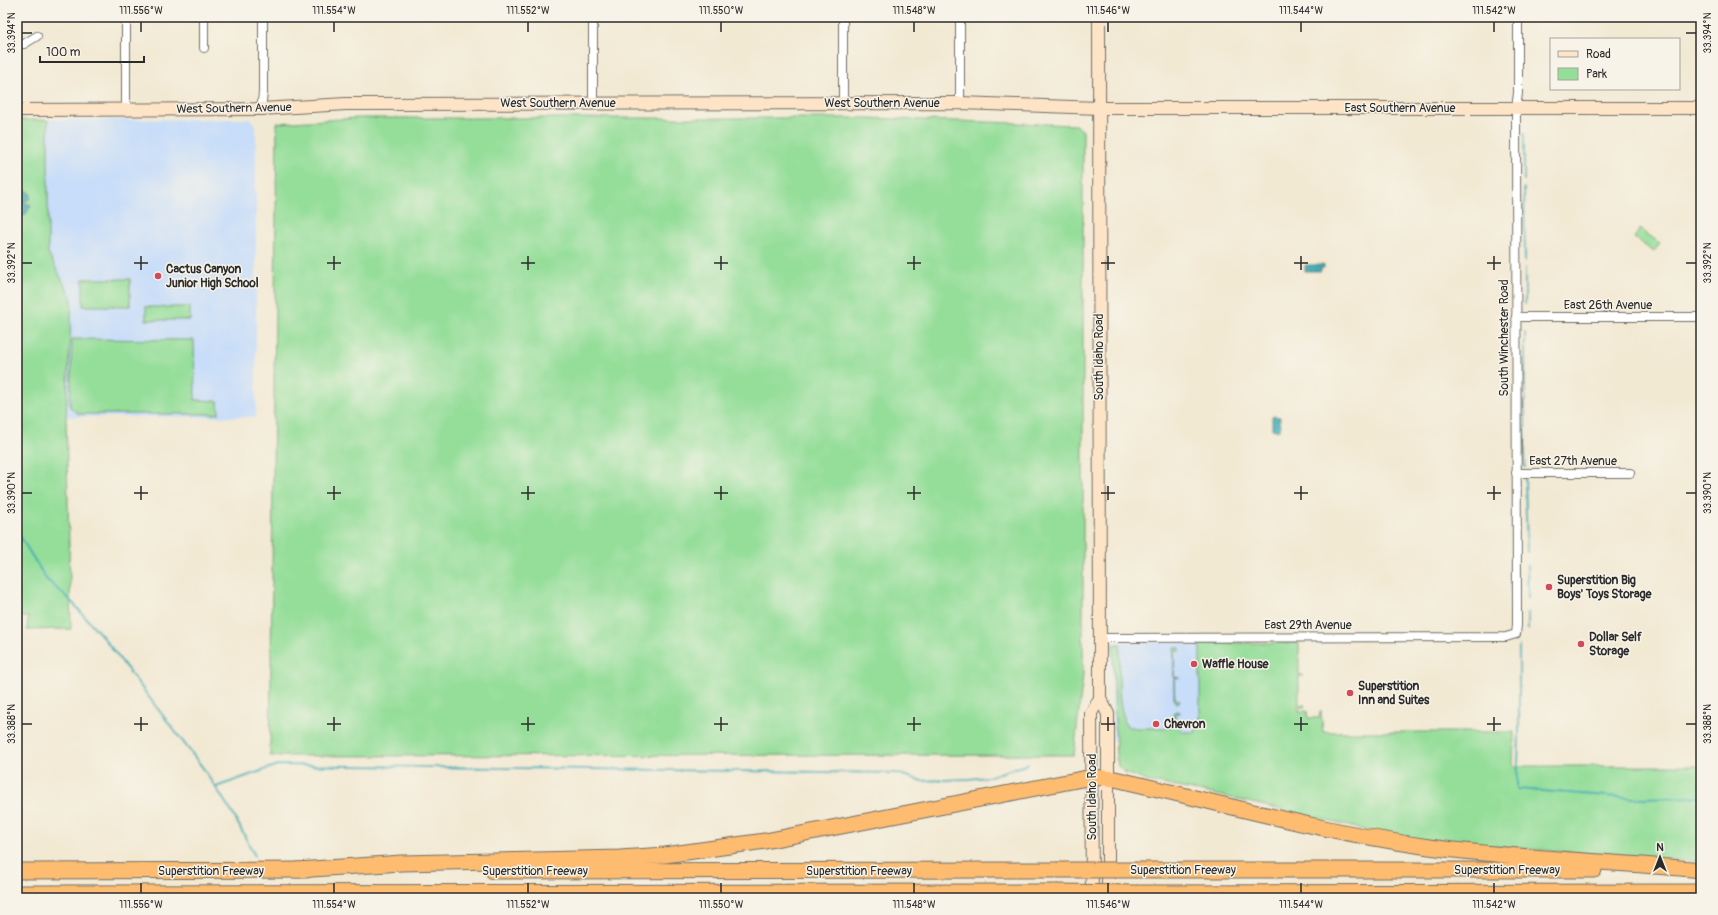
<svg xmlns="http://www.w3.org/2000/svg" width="1718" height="915" viewBox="0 0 1718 915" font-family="Pangolin,sans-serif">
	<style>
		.built { fill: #c7ddf9 }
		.green { fill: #95de9a; stroke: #608462 }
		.water { fill: #3aabb5; stroke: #326b70 }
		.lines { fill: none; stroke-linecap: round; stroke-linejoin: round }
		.stream { stroke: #3aabb5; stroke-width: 2 }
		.minor-casing { stroke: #716e66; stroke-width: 10 }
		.secondary-casing { stroke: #716e66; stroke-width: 14 }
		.motorway-casing { stroke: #716e66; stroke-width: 17 }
		.minor { stroke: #fff; stroke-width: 8 }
		.secondary { stroke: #fee4c6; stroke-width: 12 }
		.motorway { stroke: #fdbc70; stroke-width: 15 }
		.motorway-bridge-casing { stroke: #716e66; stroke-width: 17; stroke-linecap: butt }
		.motorway-bridge { stroke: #fdbc70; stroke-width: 15 }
		.ticks { fill: none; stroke: #2b2b2b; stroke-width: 1.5 }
		.poi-dot { fill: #d1495b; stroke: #f7f3e8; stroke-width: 1.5 }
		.labels { text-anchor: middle; stroke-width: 3; stroke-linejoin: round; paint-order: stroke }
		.street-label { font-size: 12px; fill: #2b2b2b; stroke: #f7f3e8 }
		.poi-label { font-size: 12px; font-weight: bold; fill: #2b2b2b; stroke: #f7f3e8; text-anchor: start }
		.neatline { fill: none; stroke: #2b2b2b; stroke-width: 1.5 }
		.ticks-label { font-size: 10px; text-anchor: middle; fill: #2b2b2b }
	</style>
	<rect width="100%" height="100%" fill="#f7f3e8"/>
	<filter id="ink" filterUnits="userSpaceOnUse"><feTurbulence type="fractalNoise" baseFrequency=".025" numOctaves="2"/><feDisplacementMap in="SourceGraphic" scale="8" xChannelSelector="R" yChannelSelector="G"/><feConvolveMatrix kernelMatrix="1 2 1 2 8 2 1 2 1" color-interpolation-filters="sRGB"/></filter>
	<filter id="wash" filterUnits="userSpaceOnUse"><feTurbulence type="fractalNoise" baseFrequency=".012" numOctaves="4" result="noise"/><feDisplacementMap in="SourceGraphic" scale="16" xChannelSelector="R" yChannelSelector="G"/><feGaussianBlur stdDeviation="0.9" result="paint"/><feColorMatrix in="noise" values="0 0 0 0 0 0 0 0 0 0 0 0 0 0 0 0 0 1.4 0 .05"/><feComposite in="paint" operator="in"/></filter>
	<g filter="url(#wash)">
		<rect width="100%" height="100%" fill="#f2e9d3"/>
		<g class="built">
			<path d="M250,119L255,123L256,126V417H66L72,299L48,253V120Z"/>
			<path d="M1115,642H1200L1202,739L1113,741L1111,644Z"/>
		</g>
		<g class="green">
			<path d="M358,118H866L1076,125L1083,131V675L1074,755L270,756L277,123Z"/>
			<path d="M17,120H48V253L72,299L66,417L71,629L27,630L28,617H17Z"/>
			<path d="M1640,229L1660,243L1654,252L1634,238Z"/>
			<rect x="83" y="279" width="47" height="27"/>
			<rect x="146" y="307" width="44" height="13"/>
			<path d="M72,339L194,340L195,400L218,401L219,414H79L70,407Z"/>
			<path d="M1200,643H1299V674L1304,676H1299V705H1305L1304,707H1299V711H1307L1308,718H1319L1320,712L1321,711L1323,732H1514L1513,766H1701V862L1407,840L1223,796L1147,781L1125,773L1117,765L1118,764L1116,757L1113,645L1120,644C1120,662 1116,705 1125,719L1123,721L1129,728L1131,726L1135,728H1170L1173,725L1174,712L1179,711L1180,713L1175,714V725L1181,726V732H1196V726L1200,725Z"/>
			<path d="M1174,648H1180V651L1174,652V677L1180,678L1174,679L1175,699L1180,700L1178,703L1174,701Z"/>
		</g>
		<g class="water">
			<path d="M27,191L30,193L31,197L29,200L22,199L26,201L25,203L31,205L26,214L17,220V193H20L21,196L22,192Z"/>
			<path d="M1305,265H1324V268H1321V271H1305Z"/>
			<path d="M1274,416L1280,417V429L1278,431L1272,429V417Z"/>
		</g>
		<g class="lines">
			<g class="stream">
				<path d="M1524,133V181"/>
				<path d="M1524,188L1525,261"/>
				<path d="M1525,268V304"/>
				<path d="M1525,333V467"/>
				<path d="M1525,479L1527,552"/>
				<path d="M17,531L46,579L69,599L103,637L203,768L233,814L255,856"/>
				<path d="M1527,566L1528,598"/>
				<path d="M1528,613V629"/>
				<path d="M1519,646V735L1517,789L1633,798L1701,797"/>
				<path d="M216,787L278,765L896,773L922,781L968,779L988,777L1028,764"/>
			</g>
		</g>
	</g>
	<g filter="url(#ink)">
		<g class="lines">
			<g class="minor-casing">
				<g id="minor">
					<path d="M593,17V103"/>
					<path d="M843,17V103"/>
					<path d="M17,44H24L37,36"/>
					<path d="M204,48V17"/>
					<path d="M960,103V17"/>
					<path d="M261,109L263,93V17"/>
					<path d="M126,110V17"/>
					<path d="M1516,317H1701"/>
					<path d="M1516,473H1630"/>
					<path d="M1100,638L1506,637L1516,634L1517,625L1516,108L1518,93V17"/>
				</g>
			</g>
			<g class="secondary-casing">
				<g id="secondary">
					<path d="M1099,17L1100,698L1108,714V898"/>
					<path d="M17,110L261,109L346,104L960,103L1099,108H1701"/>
					<path d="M1092,898L1091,713L1100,698"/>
				</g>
			</g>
			<g class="motorway-casing">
				<g id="motorway">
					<path d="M297,870L402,863L620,858L665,855L765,841L1092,777L1115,779C1220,803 1323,832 1429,847C1519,859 1611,861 1701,870"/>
					<path d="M1136,870H1594"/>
					<path d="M17,871L307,870"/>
					<path d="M493,871L1056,870"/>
					<path d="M17,893L1056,892"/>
					<path d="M1138,893L1701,892"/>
				</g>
			</g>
			<use href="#minor" class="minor"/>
			<use href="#secondary" class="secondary"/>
			<use href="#motorway" class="motorway"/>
			<g class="motorway-bridge-casing">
				<g id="motorway-bridge">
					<path d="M1056,870H1136"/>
					<path d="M1056,892L1138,893"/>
				</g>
			</g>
			<use href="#motorway-bridge" class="motorway-bridge"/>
		</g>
	</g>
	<path class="ticks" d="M141,22V32M334,22V32M528,22V32M721,22V32M914,22V32M1108,22V32M1301,22V32M1494,22V32M22,33H32M1686,33H1696M141,256V270M334,256V270M528,256V270M721,256V270M914,256V270M1108,256V270M1301,256V270M1494,256V270M22,263H32M134,263H148M327,263H341M521,263H535M714,263H728M907,263H921M1101,263H1115M1294,263H1308M1487,263H1501M1686,263H1696M141,486V500M334,486V500M528,486V500M721,486V500M914,486V500M1108,486V500M1301,486V500M1494,486V500M22,493H32M134,493H148M327,493H341M521,493H535M714,493H728M907,493H921M1101,493H1115M1294,493H1308M1487,493H1501M1686,493H1696M141,717V731M334,717V731M528,717V731M721,717V731M914,717V731M1108,717V731M1301,717V731M1494,717V731M22,724H32M134,724H148M327,724H341M521,724H535M714,724H728M907,724H921M1101,724H1115M1294,724H1308M1487,724H1501M1686,724H1696M141,883V893M334,883V893M528,883V893M721,883V893M914,883V893M1108,883V893M1301,883V893M1494,883V893"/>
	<g class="poi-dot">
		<circle cx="158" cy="276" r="4"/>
		<circle cx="1549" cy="587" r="4"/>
		<circle cx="1581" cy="644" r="4"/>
		<circle cx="1194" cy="664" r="4"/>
		<circle cx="1350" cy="693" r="4"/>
		<circle cx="1156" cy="724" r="4"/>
	</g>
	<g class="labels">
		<g class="street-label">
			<text x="558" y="107">West Southern Avenue</text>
			<text x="882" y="107">West Southern Avenue</text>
			<text transform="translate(234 108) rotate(-1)" y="4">West Southern Avenue</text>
			<text x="1400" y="112">East Southern Avenue</text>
			<text x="1608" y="309">East 26th Avenue</text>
			<text transform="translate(1504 338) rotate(-90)" y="4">South Winchester Road</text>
			<text transform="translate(1099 357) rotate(-90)" y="4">South Idaho Road</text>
			<text x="1573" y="465">East 27th Avenue</text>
			<text x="1308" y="629">East 29th Avenue</text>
			<text transform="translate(1092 797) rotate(-90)" y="4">South Idaho Road</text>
			<text x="1183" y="874">Superstition Freeway</text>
			<text x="1507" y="874">Superstition Freeway</text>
			<text x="211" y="875">Superstition Freeway</text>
			<text x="535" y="875">Superstition Freeway</text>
			<text x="859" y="875">Superstition Freeway</text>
		</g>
		<g class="poi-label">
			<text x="166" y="273">Cactus Canyon<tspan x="166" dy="14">Junior High School</tspan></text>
			<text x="1557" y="584">Superstition Big<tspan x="1557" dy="14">Boys' Toys Storage</tspan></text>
			<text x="1589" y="641">Dollar Self<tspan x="1589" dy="14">Storage</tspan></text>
			<text x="1202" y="668">Waffle House</text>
			<text x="1358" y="690">Superstition<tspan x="1358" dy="14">Inn and Suites</tspan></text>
			<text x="1164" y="728">Chevron</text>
		</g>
	</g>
	<rect width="1718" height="915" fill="none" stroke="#f7f3e8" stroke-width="44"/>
	<rect x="1550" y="38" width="130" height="52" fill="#f7f3e8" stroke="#a5a39c"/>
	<rect x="1558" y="51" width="20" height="6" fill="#fee4c6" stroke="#a5a39c"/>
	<text x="1586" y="58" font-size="12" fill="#2b2b2b">Road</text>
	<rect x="1558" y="68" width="20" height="12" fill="#95de9a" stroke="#a5a39c"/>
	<text x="1586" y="78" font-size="12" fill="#2b2b2b">Park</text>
	<g transform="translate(1660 857)" stroke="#f7f3e8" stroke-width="3" paint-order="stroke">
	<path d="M0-3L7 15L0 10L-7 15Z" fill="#2b2b2b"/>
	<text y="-6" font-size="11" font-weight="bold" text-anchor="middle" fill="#2b2b2b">N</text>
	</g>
	<path d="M40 56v6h104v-6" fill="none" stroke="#2b2b2b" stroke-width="2"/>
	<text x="46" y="56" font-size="12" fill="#2b2b2b" stroke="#f7f3e8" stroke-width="3" paint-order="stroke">100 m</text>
	<rect x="22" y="22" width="1674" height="871" class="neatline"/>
	<g class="ticks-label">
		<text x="141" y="14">111.556°W</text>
		<text x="334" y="14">111.554°W</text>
		<text x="528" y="14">111.552°W</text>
		<text x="721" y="14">111.550°W</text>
		<text x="914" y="14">111.548°W</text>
		<text x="1108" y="14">111.546°W</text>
		<text x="1301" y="14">111.544°W</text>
		<text x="1494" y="14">111.542°W</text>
		<text transform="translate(11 33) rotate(-90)" y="4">33.394°N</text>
		<text transform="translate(1707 33) rotate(-90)" y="4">33.394°N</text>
		<text transform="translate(11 263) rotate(-90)" y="4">33.392°N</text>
		<text transform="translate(1707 263) rotate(-90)" y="4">33.392°N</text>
		<text transform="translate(11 493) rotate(-90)" y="4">33.390°N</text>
		<text transform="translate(1707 493) rotate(-90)" y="4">33.390°N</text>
		<text transform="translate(11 724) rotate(-90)" y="4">33.388°N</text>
		<text transform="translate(1707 724) rotate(-90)" y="4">33.388°N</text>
		<text x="141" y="908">111.556°W</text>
		<text x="334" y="908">111.554°W</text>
		<text x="528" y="908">111.552°W</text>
		<text x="721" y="908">111.550°W</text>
		<text x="914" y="908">111.548°W</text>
		<text x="1108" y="908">111.546°W</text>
		<text x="1301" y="908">111.544°W</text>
		<text x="1494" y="908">111.542°W</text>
	</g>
</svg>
